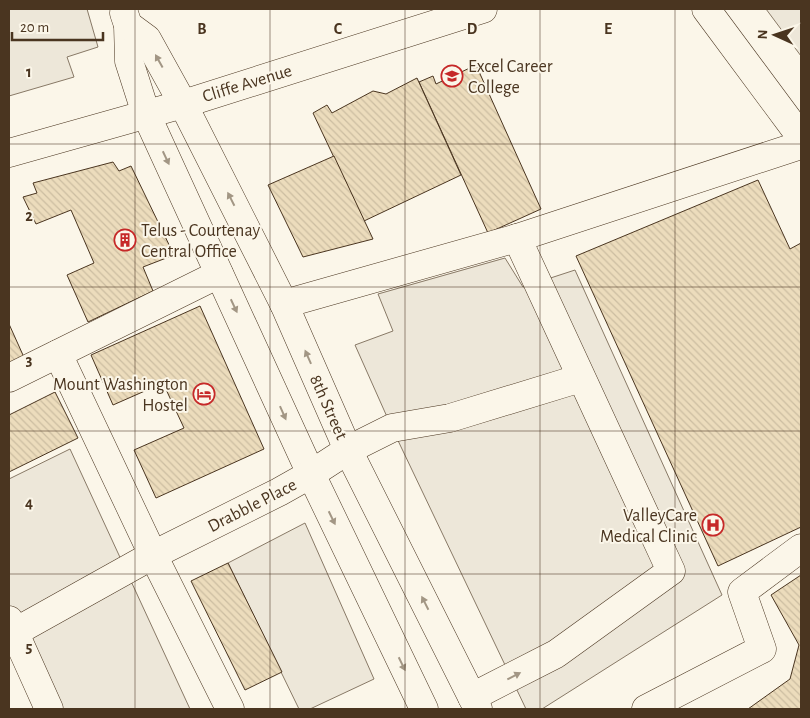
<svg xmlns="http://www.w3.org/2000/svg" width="810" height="718" viewBox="0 0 810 718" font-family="'Alegreya Sans',sans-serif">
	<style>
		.parking { fill: #ede7d9; stroke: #887966 }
		.building { fill: url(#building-back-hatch); stroke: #4a3520 }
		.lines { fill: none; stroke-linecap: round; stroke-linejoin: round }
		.minor-casing { stroke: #4a3520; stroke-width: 29 }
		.major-casing { stroke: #4a3520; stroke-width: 29 }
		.minor { stroke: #fbf6e9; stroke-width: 28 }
		.major { stroke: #fbf6e9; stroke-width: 28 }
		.oneway { fill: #a29684 }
		.grid { fill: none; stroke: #4a3520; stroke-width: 1; stroke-opacity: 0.55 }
		.labels { text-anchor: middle; stroke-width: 4; stroke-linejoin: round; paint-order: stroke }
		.poi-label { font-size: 18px; fill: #4a3520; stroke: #fbf6e9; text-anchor: start }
		.street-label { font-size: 18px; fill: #4a3520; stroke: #fbf6e9 }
		.grid-label { font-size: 16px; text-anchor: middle; font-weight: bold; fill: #4a3520; stroke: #fbf6e9; stroke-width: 4; stroke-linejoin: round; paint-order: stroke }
	</style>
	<defs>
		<pattern id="building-back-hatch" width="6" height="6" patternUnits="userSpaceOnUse" patternTransform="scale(1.25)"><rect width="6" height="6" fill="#ecdcbc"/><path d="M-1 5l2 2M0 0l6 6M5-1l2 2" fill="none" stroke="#ccbda1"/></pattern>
	</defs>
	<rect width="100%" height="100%" fill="#fbf6e9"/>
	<g class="parking">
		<path d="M9,9H87L98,47L67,57L74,77L9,96Z"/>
		<path d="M766,9H801V56Z"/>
		<path d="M505,258L523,287L575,270L722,595L542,709H526L392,428L355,345L393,331L378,294Z"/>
		<path d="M70,449L190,709H49L9,620V479Z"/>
		<path d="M305,523L374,679L310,709H299L228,563Z"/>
	</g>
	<g class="building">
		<path d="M476,65L541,209L488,233L419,82L433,76L436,84Z"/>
		<path d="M417,78L461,175L364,221L313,113L327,105L332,113L373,91L386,94Z"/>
		<path d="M334,156L373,239L303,257L268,185Z"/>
		<path d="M113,162L119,171L131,166L174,255L143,267L153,291L88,322L67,275L94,263L71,210L36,224L23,197L37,193L33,183Z"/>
		<path d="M758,180L790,249L801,243V527L718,566L576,256Z"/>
		<path d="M200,306L264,449L156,498L134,450L184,428L163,383L113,405L91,355Z"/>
		<path d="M9,324L27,364L9,372Z"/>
		<path d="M55,392L78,438L9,472V415Z"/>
		<path d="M228,563L282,672L245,690L191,581Z"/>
		<path d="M801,575V709H748L790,679L799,645L771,595Z"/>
	</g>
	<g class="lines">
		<g class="minor-casing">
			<g id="minor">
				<path d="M706,9L801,137"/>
				<path d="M124,13L128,25L129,61L146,114L311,474L424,709"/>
				<path d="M128,25L147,39L183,104L284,304L348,450L478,709"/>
				<path d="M284,304L517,238L801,145"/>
				<path d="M58,354L153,555L230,709"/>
				<path d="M9,378L219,274"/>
				<path d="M9,620L49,709"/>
				<path d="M15,632L153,555L279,492L311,474L348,450L392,428L450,418L581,378"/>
				<path d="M472,697L556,654L671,571L517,238"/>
				<path d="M646,709L762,649L742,592L801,548"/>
			</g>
		</g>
		<g class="major-casing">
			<path id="major" d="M9,153L183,104L483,9"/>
		</g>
		<use href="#minor" class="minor"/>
		<use href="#major" class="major"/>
	</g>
	<defs><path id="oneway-solid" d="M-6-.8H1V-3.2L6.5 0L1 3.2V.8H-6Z" transform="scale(1.25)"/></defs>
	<g class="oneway">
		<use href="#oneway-solid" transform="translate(159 61) rotate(-119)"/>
		<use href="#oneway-solid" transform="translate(166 158) rotate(65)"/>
		<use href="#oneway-solid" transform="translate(231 199) rotate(-117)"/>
		<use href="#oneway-solid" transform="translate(234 306) rotate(65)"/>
		<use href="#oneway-solid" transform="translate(308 357) rotate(-114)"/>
		<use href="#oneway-solid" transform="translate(283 413) rotate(66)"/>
		<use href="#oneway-solid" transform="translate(332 518) rotate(64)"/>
		<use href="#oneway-solid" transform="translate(425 603) rotate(-117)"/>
		<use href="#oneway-solid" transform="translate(402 664) rotate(64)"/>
		<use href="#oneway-solid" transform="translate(514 676) rotate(-27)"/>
	</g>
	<path class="grid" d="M135,9V709M270,9V709M405,9V709M540,9V709M675,9V709M9,144H801M9,287H801M9,431H801M9,574H801"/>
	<defs>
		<g id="university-ring" transform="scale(1.125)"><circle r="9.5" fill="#fbf6e9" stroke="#c62828" stroke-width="1.5"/><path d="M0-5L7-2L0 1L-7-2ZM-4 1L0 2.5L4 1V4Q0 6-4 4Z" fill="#c62828"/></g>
		<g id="building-ring" transform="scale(1.125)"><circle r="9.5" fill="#fbf6e9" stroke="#c62828" stroke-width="1.5"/><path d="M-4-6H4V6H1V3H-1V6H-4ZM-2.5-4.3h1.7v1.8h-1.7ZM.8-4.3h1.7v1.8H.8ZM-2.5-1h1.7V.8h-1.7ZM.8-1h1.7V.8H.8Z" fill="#c62828"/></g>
		<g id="hotel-ring" transform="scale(1.125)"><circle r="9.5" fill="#fbf6e9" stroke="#c62828" stroke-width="1.5"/><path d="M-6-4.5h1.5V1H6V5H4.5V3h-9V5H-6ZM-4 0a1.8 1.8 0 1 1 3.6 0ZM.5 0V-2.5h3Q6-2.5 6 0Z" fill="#c62828"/></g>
		<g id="hospital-ring" transform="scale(1.125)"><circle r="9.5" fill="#fbf6e9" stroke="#c62828" stroke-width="1.5"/><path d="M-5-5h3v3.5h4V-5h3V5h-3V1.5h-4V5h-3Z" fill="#c62828"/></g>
	</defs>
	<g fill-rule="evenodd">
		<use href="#university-ring" x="452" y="76"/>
		<use href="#building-ring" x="125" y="240"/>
		<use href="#hotel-ring" x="204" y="394"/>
		<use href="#hospital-ring" x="713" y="525"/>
	</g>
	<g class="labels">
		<g class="poi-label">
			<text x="468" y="72">Excel Career<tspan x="468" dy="21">College</tspan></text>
			<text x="141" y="236">Telus - Courtenay<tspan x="141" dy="21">Central Office</tspan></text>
			<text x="188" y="390" text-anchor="end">Mount Washington<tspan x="188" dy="21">Hostel</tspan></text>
			<text x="697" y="521" text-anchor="end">ValleyCare<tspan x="697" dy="21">Medical Clinic</tspan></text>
		</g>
		<g class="street-label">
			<text transform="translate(247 83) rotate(-17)" y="6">Cliffe Avenue</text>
			<text transform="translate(329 407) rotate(66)" y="6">8th Street</text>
			<text transform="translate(252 505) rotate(-27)" y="6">Drabble Place</text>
		</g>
	</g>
	<g class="grid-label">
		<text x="202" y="34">B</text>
		<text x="338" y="34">C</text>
		<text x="472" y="34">D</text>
		<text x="608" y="34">E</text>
		<text x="29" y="77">1</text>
		<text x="29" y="221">2</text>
		<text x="29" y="365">3</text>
		<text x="29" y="508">4</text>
		<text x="29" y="652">5</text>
	</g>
	<rect width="810" height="718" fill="none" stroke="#4a3520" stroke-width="20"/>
	<g transform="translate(775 35) rotate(273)" stroke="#fbf6e9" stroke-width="4" paint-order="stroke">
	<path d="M0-4L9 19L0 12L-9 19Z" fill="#4a3520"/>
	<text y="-8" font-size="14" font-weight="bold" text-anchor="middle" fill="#4a3520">N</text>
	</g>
	<path d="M12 32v8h91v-8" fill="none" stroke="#4a3520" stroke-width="2.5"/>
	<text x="20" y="32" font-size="15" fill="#4a3520" stroke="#fbf6e9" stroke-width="4" paint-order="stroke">20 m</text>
</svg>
